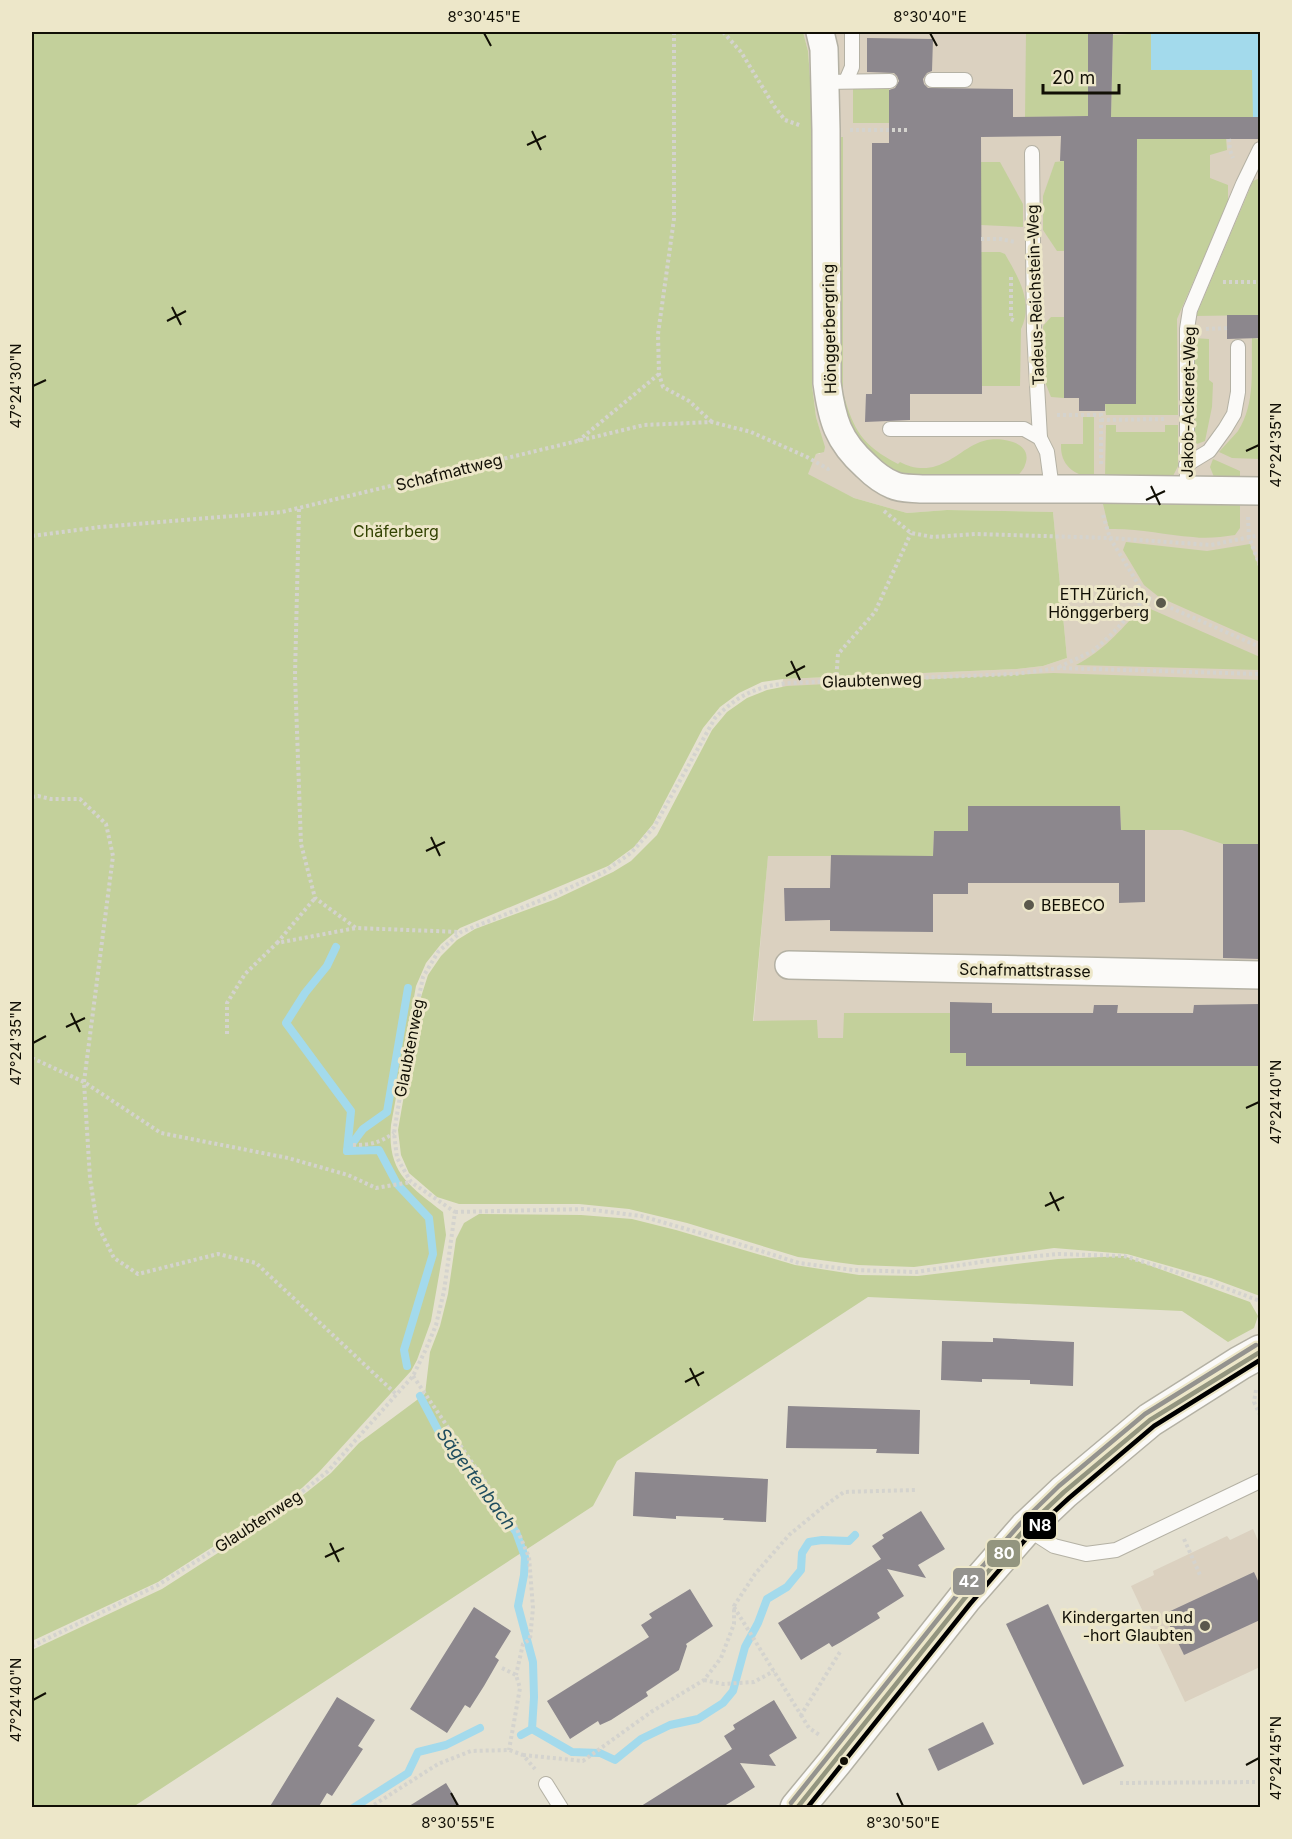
<svg xmlns="http://www.w3.org/2000/svg" width="1292" height="1839" viewBox="0 0 1292 1839" font-family="Inter,sans-serif">
	<style>
		.education { fill: #dbd1c0 }
		.green { fill: #c3d09b }
		.water { fill: #a3daec }
		.lines { fill: none; stroke-linecap: round; stroke-linejoin: round }
		.stream { stroke: #a3daec; stroke-width: 8 }
		.building { fill: #8c878d }
		.service-casing { stroke: #b4b1a4; stroke-width: 16 }
		.minor-casing { stroke: #b4b1a4; stroke-width: 30 }
		.tertiary-casing { stroke: #b4b1a4; stroke-width: 36 }
		.path { stroke: #d4d3ce; stroke-width: 4; stroke-dasharray: 3 3; stroke-linecap: butt }
		.service { stroke: #fbfaf8; stroke-width: 14 }
		.minor { stroke: #fbfaf8; stroke-width: 27 }
		.tertiary { stroke: #fbfaf8; stroke-width: 33 }
		.bus-1-casing { stroke: #ede7c9; stroke-width: 9 }
		.bus-2-casing { stroke: #ede7c9; stroke-width: 9 }
		.bus-3-casing { stroke: #ede7c9; stroke-width: 9 }
		.bus-1 { stroke: #93957f; stroke-width: 4.5 }
		.bus-2 { stroke: #000; stroke-width: 4.5 }
		.bus-3 { stroke: #94938e; stroke-width: 4.5 }
		.ticks { fill: none; stroke: #110f05; stroke-width: 2 }
		.poi-dot { fill: #5b584c; stroke: #ede7c9; stroke-width: 2 }
		.bus-dot { fill: #110f05; stroke: #ede7c9; stroke-width: 2 }
		.labels { text-anchor: middle; stroke-width: 6; stroke-linejoin: round; paint-order: stroke }
		.street-label { font-size: 16px; fill: #110f05; stroke: #ede7c9 }
		.park-label { font-size: 16px; fill: #334302; stroke: #ede7c9 }
		.poi-label { font-size: 16px; fill: #110f05; stroke: #ede7c9; text-anchor: end }
		.water-label { font-size: 18px; font-style: italic; fill: #204e5f; stroke: #ede7c9 }
		.line-badge { stroke: #ede7c9; stroke-width: 2 }
		.badge-label { font-size: 16px; text-anchor: middle; font-weight: bold; fill: #fff }
		.neatline { fill: none; stroke: #110f05; stroke-width: 2 }
		.ticks-label { font-size: 15px; text-anchor: middle; fill: #110f05 }
	</style>
	<rect width="100%" height="100%" fill="#e5e1d1"/>
	<g class="education">
		<path d="M803,32H1260V1099H747L783,679L1017,669L1043,666L1067,658L1053,512L947,510L907,513L854,498L807,475L816,454H820L823,442L816,417L812,385L814,130L808,51Z"/>
		<path d="M1253,1529L1260,1545V1667L1185,1702L1131,1586L1154,1575L1153,1571L1227,1536L1230,1540Z"/>
	</g>
	<g class="green">
		<path d="M32,32H803L808,51L814,130L812,385L816,417L825,447L824,452L816,454L808,474L854,498L907,513L947,510L1053,512L1067,658L1043,666L1017,669L783,679L762,682L739,693L720,707L703,728L653,824L634,847L608,866L460,928L441,944L426,963L416,986L391,1125C387,1172 408,1185 443,1212L446,1235L431,1321L417,1360L411,1371L319,1472L302,1488L278,1505L158,1582L32,1641Z"/>
		<path d="M1026,32H1088V116L1025,117Z"/>
		<path d="M1129,32H1151V70H1253V117H1111L1113,35L1129,34Z"/>
		<rect x="853" y="89" width="36" height="34"/>
		<path d="M837,137H843V393C854,431 862,445 898,464L900,462C910,468 925,470 936,466C954,461 968,444 987,440C1002,437 1034,442 1025,465C1024,469 1019,474 1017,477L916,476L900,473L881,464L859,446L842,406L838,362Z"/>
		<path d="M1226,138L1227,150L1210,155V178L1228,185V202L1177,319L1178,415H1106L1105,404H1136L1137,139Z"/>
		<path d="M1064,161V251H1057L1043,230V196L1055,162Z"/>
		<path d="M981,162H1000L1023,204V227L981,225Z"/>
		<path d="M1260,178V315L1196,316L1253,181Z"/>
		<path d="M981,252H1000L1005,254C1018,277 1034,302 1021,329L1020,386H982Z"/>
		<path d="M1051,317H1064V398L1051,397L1043,377V326Z"/>
		<path d="M1193,338L1209,339V380L1213,383L1212,407L1205,441L1197,444L1194,439Z"/>
		<path d="M1252,338L1260,339V459L1232,458L1219,452C1225,445 1232,438 1238,431C1256,403 1251,369 1252,338Z"/>
		<path d="M1083,417H1094V477C1074,476 1060,465 1061,444H1083Z"/>
		<path d="M1106,425H1116V432H1165V425H1178V466L1172,478L1105,477Z"/>
		<path d="M1213,459L1240,471V477H1214L1210,467Z"/>
		<path d="M1103,504L1240,505V528L1235,535C1221,537 1207,539 1193,537C1165,535 1137,528 1109,529Z"/>
		<path d="M1126,542L1207,551L1250,544L1260,570V642L1159,597L1144,585L1123,550Z"/>
		<path d="M1146,607L1260,657V670L1076,665C1104,650 1119,632 1140,609Z"/>
		<path d="M1053,673L1260,680V844H1223L1182,830H1121L1120,806H968V831H934L933,856H768L753,1021L817,1020L818,1038H843L844,1013H966L967,1066H1260V1296L1211,1278L1127,1254L1054,1248L914,1267L858,1265L798,1257L687,1223L629,1209L579,1204H459L437,1197L409,1173L401,1155L398,1130L421,997L428,975L441,956L457,940L475,929L556,899L613,872L631,861L657,835L712,730L727,712L747,698L767,690L787,686Z"/>
		<path d="M479,1214L581,1215L632,1219L676,1230L795,1265L859,1275L918,1276L1058,1259L1124,1256L1250,1302L1258,1316L1254,1328L1228,1342L1182,1311L868,1297L617,1461L593,1506L133,1807H32V1650L162,1589L283,1511L331,1473L359,1443L425,1394L430,1352L440,1326L448,1294L456,1239L464,1223Z"/>
	</g>
	<path class="water" d="M1151,32H1260V117H1253L1252,70H1151Z"/>
	<g class="lines">
		<g class="stream">
			<path d="M336,947L327,966L305,993L286,1023L351,1111L347,1151"/>
			<path d="M348,1149L363,1129L387,1112L408,988"/>
			<path d="M347,1151L379,1150L397,1184L429,1218L433,1254L404,1350L407,1366"/>
			<path d="M420,1396L440,1434L469,1467L478,1488L502,1513L516,1532L525,1557L524,1575L518,1606L533,1662L534,1697L532,1729L521,1735"/>
			<path d="M532,1729L572,1752L600,1753L615,1760L641,1739L670,1725L698,1719L723,1703L733,1691L745,1647L758,1623L767,1599L787,1587L801,1570L802,1553L809,1542L822,1540L849,1541L855,1535"/>
			<path d="M353,1808L408,1773L418,1752L446,1745L480,1728"/>
		</g>
	</g>
	<g class="building">
		<path d="M1088,32H1113L1111,117H1260V139H1137L1136,404H1105V411H1079V398H1064V161H1060L1061,136L981,137L982,394H910V420L865,422L866,394H872V143H889V90L895,88L899,81L897,76L894,73L867,72V38L933,39L932,71L927,73L923,79L924,84L928,88L1013,89V117L1088,116Z"/>
		<path d="M1227,315H1260V338L1227,339Z"/>
		<path d="M968,806H1120L1121,830H1145V902L1119,903V883H968V894H933V932L830,931V920L785,921L784,888H830L831,855L933,856L934,831H968Z"/>
		<path d="M1223,844H1260V959L1223,958Z"/>
		<path d="M950,1002L992,1003V1013H1093L1094,1005H1118L1117,1013H1193L1194,1005L1260,1004V1066H966V1053H950Z"/>
		<path d="M993,1338L1074,1342L1073,1386L1030,1384V1380L982,1379V1382L941,1380L942,1341L993,1342Z"/>
		<path d="M788,1406L920,1410L919,1454L876,1453L877,1449L786,1448Z"/>
		<path d="M635,1472L768,1479L766,1522L723,1520L724,1518L699,1517L676,1516V1519L633,1516Z"/>
		<path d="M921,1511L945,1549L918,1565L926,1578L887,1569L904,1596L877,1613L880,1618L841,1642L832,1647L829,1643L801,1660L778,1623L881,1559L872,1546L884,1538L882,1535Z"/>
		<path d="M1254,1572L1260,1585V1620L1184,1655L1164,1614Z"/>
		<path d="M690,1589L713,1626L686,1644L687,1646L679,1670L646,1692L648,1696L611,1720L600,1725L598,1721L570,1739L547,1701L649,1637L641,1625L652,1618L649,1614Z"/>
		<path d="M1048,1604L1124,1766L1083,1785L1006,1624Z"/>
		<path d="M474,1607L511,1631L495,1657L499,1660L484,1686L470,1708L465,1705L447,1733L410,1709Z"/>
		<path d="M337,1697L375,1720L358,1746L363,1749L332,1796L327,1793L318,1808H269Z"/>
		<path d="M774,1700L797,1738L769,1755L776,1766L740,1763L755,1787L721,1808H638L732,1749L724,1736L735,1729L733,1725Z"/>
		<path d="M983,1722L994,1744L938,1771L928,1749Z"/>
		<path d="M446,1783L461,1808H406Z"/>
	</g>
	<g class="lines">
		<g class="service-casing">
			<g id="service">
				<path d="M932,80H965"/>
				<path d="M846,81L852,67V32"/>
				<path d="M824,82L890,81"/>
				<path d="M1032,153L1034,331L1040,438"/>
				<path d="M890,429H1024L1040,438L1047,452L1052,489"/>
				<path d="M1186,465L1209,451L1225,429L1234,414L1238,392V347"/>
				<path d="M1187,490V329L1190,310L1243,184L1260,149"/>
				<path d="M1026,1528L1054,1546L1086,1554L1116,1550L1260,1481"/>
				<path d="M546,1784L561,1808"/>
			</g>
		</g>
		<g class="minor-casing">
			<g id="minor">
				<path d="M820,32L824,49L826,130L827,383C832,420 838,441 866,466C874,474 883,481 893,485C901,489 912,488 921,489H1101L1260,491"/>
				<path d="M789,965L1260,975"/>
			</g>
		</g>
		<g class="tertiary-casing">
			<path id="tertiary" d="M797,1808L835,1762L964,1599L1026,1528L1064,1492L1150,1420L1240,1363L1260,1352"/>
		</g>
		<g class="path">
			<path d="M674,32V219L658,334L659,374L663,387L689,401L712,422"/>
			<path d="M723,32L741,52L774,106L785,120L802,126"/>
			<path d="M850,130H910"/>
			<path d="M1229,139L1230,150L1233,158"/>
			<path d="M981,239H1001L1015,242"/>
			<path d="M1011,277V319L1015,321"/>
			<path d="M1223,282H1257"/>
			<path d="M1206,329L1227,328"/>
			<path d="M1057,415H1101"/>
			<path d="M1101,420L1167,419"/>
			<path d="M578,441L659,374"/>
			<path d="M1101,464V411"/>
			<path d="M299,509L295,675L301,844L315,898L356,928L460,932"/>
			<path d="M884,511L911,533L933,537L976,534L1110,538L1211,545L1260,535"/>
			<path d="M1103,515L1110,538L1146,597L1260,647"/>
			<path d="M1248,517L1249,537L1260,566"/>
			<path d="M32,536L100,527L282,512L644,425L712,422L751,432L807,457L828,469L831,467"/>
			<path d="M1059,667L1093,651L1112,634L1146,597"/>
			<path d="M836,681L838,654L875,612L911,533"/>
			<path d="M32,797L38,796L51,799H80L106,824L113,856L84,1082L90,1178L97,1224L114,1258L138,1274L218,1254L256,1263L397,1395"/>
			<path d="M277,943L315,898"/>
			<path d="M227,1034V1003L245,974L277,943L356,928"/>
			<path d="M32,1058L84,1082L161,1133L288,1158L348,1175L376,1188L411,1182"/>
			<path d="M353,1145C371,1145 379,1143 394,1133"/>
			<path d="M455,1212L586,1209L641,1216L742,1245L799,1263L853,1270L916,1272L987,1261L1058,1254L1124,1256L1209,1282L1260,1301"/>
			<path d="M413,1376L516,1527L529,1557L533,1608L530,1639L523,1644L516,1675"/>
			<path d="M1256,1390L1254,1402L1260,1415"/>
			<path d="M1184,1539L1200,1575"/>
			<path d="M734,1607L801,1715L840,1652"/>
			<path d="M32,1646L158,1585L282,1508L328,1471L413,1376L426,1349L436,1325L444,1291L455,1212L411,1182L397,1158L394,1133L406,1059L423,977L438,952L461,932L554,895L604,872L632,852L654,827L715,718C738,695 757,686 789,683L1015,674L1059,668L1260,674"/>
			<path d="M502,1668L516,1675L520,1688L509,1750"/>
			<path d="M704,1680L723,1684L754,1682L774,1671"/>
			<path d="M801,1715L809,1728L821,1736"/>
			<path d="M523,1755L583,1761L651,1712L704,1680L721,1658L734,1624V1606L755,1574L789,1535L823,1507L844,1492L915,1490"/>
			<path d="M1120,1783L1260,1782"/>
			<path d="M369,1808L438,1764L471,1751L509,1750L523,1755L535,1769"/>
		</g>
		<use href="#service" class="service"/>
		<use href="#minor" class="minor"/>
		<use href="#tertiary" class="tertiary"/>
		<g class="bus-1-casing">
			<path id="bus-1" d="M797,1808L964,1599L1026,1528L1064,1492L1150,1420L1260,1352"/>
		</g>
		<g class="bus-2-casing">
			<path id="bus-2" d="M807,1808L970,1604L1031,1533L1069,1498L1154,1426L1260,1360"/>
		</g>
		<g class="bus-3-casing">
			<path id="bus-3" d="M791,1803L958,1594L1021,1523L1059,1486L1145,1414L1256,1345"/>
		</g>
		<use href="#bus-1" class="bus-1"/>
		<use href="#bus-2" class="bus-2"/>
		<use href="#bus-3" class="bus-3"/>
	</g>
	<path class="ticks" d="M484,33L491,46M930,33L937,46M532,131L541,150M527,145L546,136M172,307L181,325M167,321L186,311M33,386L46,380M1246,451L1259,445M1151,486L1160,505M1146,500L1165,491M791,661L800,680M786,676L805,666M431,837L440,856M426,851L445,842M71,1013L80,1032M66,1027L85,1018M33,1043L46,1036M1246,1108L1259,1102M1050,1192L1059,1211M1045,1206L1064,1197M690,1368L699,1386M685,1382L704,1372M330,1543L339,1562M325,1557L344,1548M33,1700L46,1693M1246,1765L1259,1758M451,1793L458,1806M897,1793L903,1806"/>
	<g class="poi-dot">
		<circle cx="1161" cy="603" r="6"/>
		<circle cx="1029" cy="905" r="6"/>
		<circle cx="1205" cy="1626" r="6"/>
	</g>
	<circle class="bus-dot" cx="844" cy="1761" r="5"/>
	<g class="labels">
		<g class="street-label">
			<text transform="translate(1035 295) rotate(-92)" y="6">Tadeus-Reichstein-Weg</text>
			<text transform="translate(829 329) rotate(-91)" y="6">Hönggerbergring</text>
			<text transform="translate(1188 402) rotate(-89)" y="6">Jakob-Ackeret-Weg</text>
			<text transform="translate(449 472) rotate(-14)" y="6">Schafmattweg</text>
			<text transform="translate(872 680) rotate(-2)" y="6">Glaubtenweg</text>
			<text transform="translate(1025 970) rotate(1)" y="6">Schafmattstrasse</text>
			<text transform="translate(409 1048) rotate(-79)" y="6">Glaubtenweg</text>
			<text transform="translate(258 1521) rotate(-33)" y="6">Glaubtenweg</text>
		</g>
		<g class="park-label">
			<text x="396" y="537">Chäferberg</text>
		</g>
		<g class="poi-label">
			<text x="1149" y="600">ETH Zürich,<tspan x="1149" dy="18">Hönggerberg</tspan></text>
			<text x="1041" y="911" text-anchor="start">BEBECO</text>
			<text x="1193" y="1623">Kindergarten und<tspan x="1193" dy="18">-hort Glaubten</tspan></text>
		</g>
		<g class="water-label">
			<text transform="translate(476 1479) rotate(54)" y="6">Sägertenbach</text>
		</g>
	</g>
	<g class="line-badge">
		<rect x="1022" y="1511" width="35" height="29" rx="6" fill="#000"/>
		<rect x="986" y="1539" width="35" height="29" rx="6" fill="#93957f"/>
		<rect x="952" y="1567" width="34" height="29" rx="6" fill="#94938e"/>
	</g>
	<g class="badge-label">
		<text x="1040" y="1531">N8</text>
		<text x="1004" y="1559">80</text>
		<text x="969" y="1587">42</text>
	</g>
	<rect width="1292" height="1839" fill="none" stroke="#ede7c9" stroke-width="66"/>
	<path d="M1043 84v9h76v-9" fill="none" stroke="#110f05" stroke-width="3"/>
	<text x="1052" y="84" font-size="18" fill="#110f05" stroke="#ede7c9" stroke-width="4.5" paint-order="stroke">20 m</text>
	<rect x="33" y="33" width="1226" height="1773" class="neatline"/>
	<g class="ticks-label">
		<text x="484" y="22">8°30'45"E</text>
		<text x="930" y="22">8°30'40"E</text>
		<text transform="translate(16 386) rotate(-90)" y="5">47°24'30"N</text>
		<text transform="translate(1276 445) rotate(-90)" y="5">47°24'35"N</text>
		<text transform="translate(16 1043) rotate(-90)" y="5">47°24'35"N</text>
		<text transform="translate(1276 1102) rotate(-90)" y="5">47°24'40"N</text>
		<text transform="translate(16 1700) rotate(-90)" y="5">47°24'40"N</text>
		<text transform="translate(1276 1758) rotate(-90)" y="5">47°24'45"N</text>
		<text x="458" y="1828">8°30'55"E</text>
		<text x="903" y="1828">8°30'50"E</text>
	</g>
</svg>
